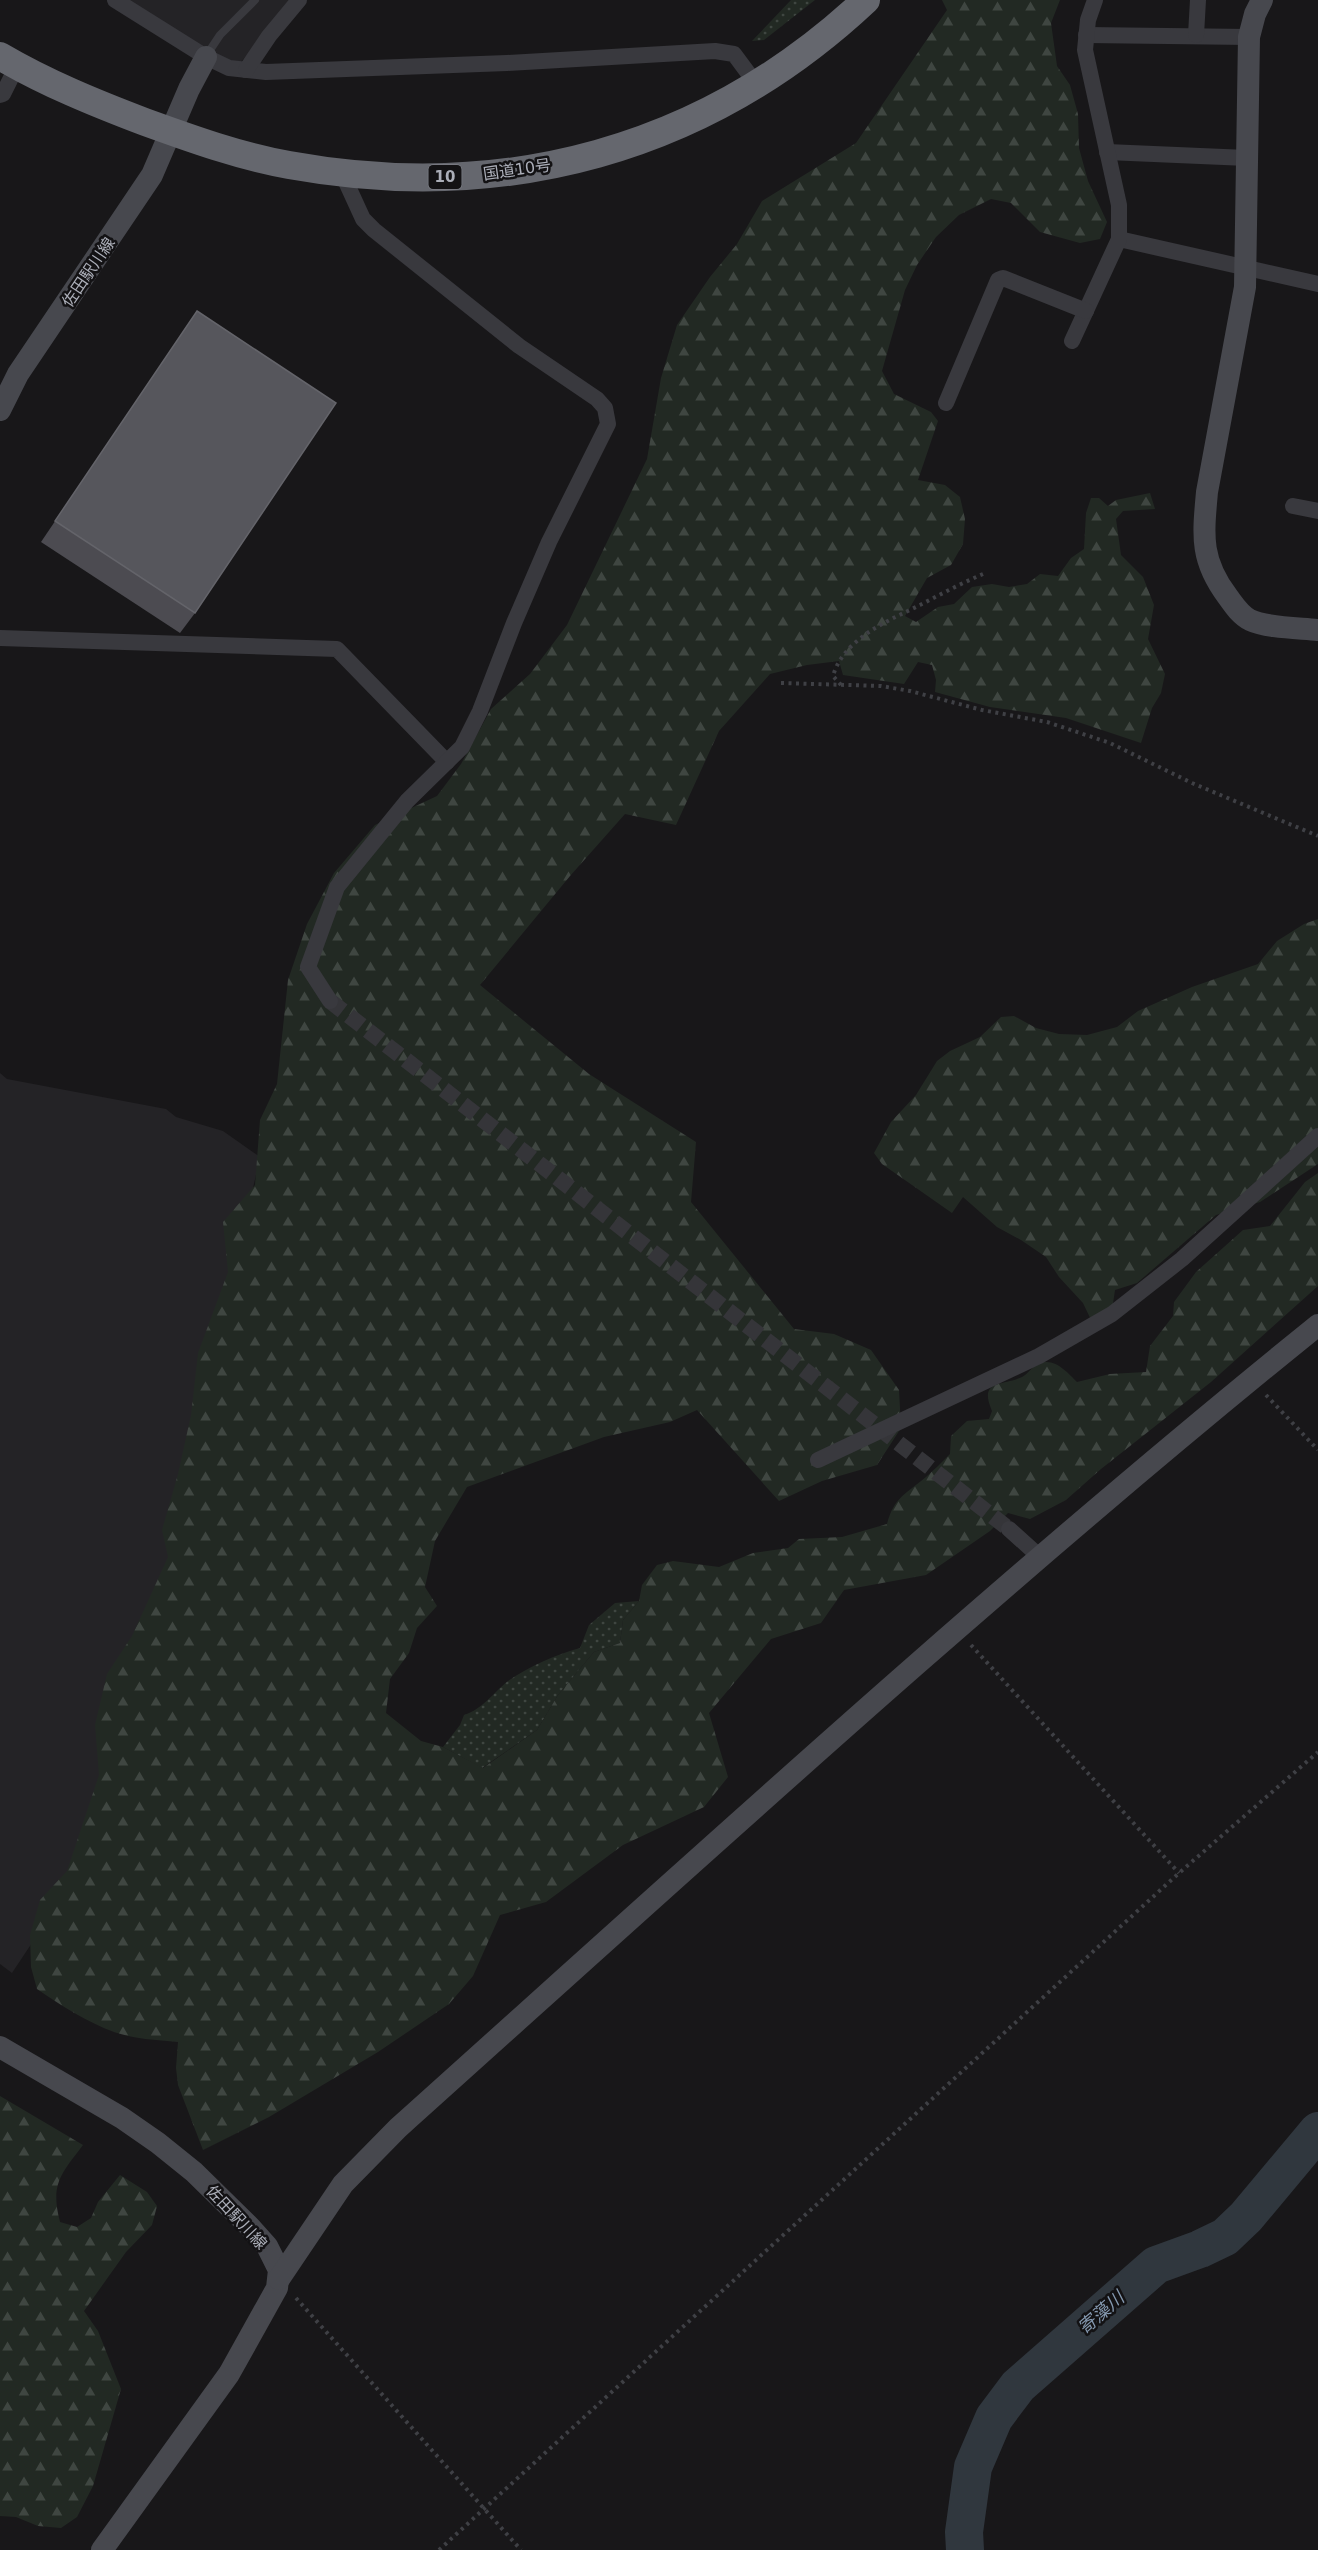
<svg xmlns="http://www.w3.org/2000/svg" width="1318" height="2550" viewBox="0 0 1318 2550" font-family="'DejaVu Sans','Noto Sans JP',sans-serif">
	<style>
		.built { fill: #242326 }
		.grass { fill: url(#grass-dots) }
		.forest { fill: url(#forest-firs) }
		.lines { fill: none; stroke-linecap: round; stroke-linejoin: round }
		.river { stroke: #30373e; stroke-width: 38 }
		.street-tunnel { stroke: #353539; stroke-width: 16; stroke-dasharray: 16 8; stroke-linecap: butt }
		.path { stroke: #3f4045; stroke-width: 4; stroke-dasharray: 3 4.5; stroke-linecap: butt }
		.lane { stroke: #39393e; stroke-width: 8 }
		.street { stroke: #39393e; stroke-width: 16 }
		.secondary { stroke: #47484e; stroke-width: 22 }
		.highway { stroke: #65676e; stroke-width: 28 }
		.wall { fill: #4c4b51 }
		.building { fill: #56565c; stroke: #64646a; stroke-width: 1.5 }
		.labels { text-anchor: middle; stroke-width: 5; stroke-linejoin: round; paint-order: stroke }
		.shield { fill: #131214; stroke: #7d7f87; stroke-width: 1.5 }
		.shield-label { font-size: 15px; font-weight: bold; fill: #abaeb8 }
		.street-label { font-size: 16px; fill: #abaeb8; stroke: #131214 }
		.water-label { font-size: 18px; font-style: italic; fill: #8599b0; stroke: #131214 }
	</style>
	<defs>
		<pattern id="grass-dots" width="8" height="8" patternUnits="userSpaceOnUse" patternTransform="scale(1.5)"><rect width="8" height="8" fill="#222923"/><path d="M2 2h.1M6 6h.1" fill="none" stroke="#3f4641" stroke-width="1.8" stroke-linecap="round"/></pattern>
		<pattern id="forest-firs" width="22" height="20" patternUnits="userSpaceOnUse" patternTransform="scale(1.5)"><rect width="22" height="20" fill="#222923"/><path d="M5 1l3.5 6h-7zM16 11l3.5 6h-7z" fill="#3f4641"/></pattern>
	</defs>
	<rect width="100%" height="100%" fill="#181719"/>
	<g class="built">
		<path d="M126,0H297L238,65L192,45Z"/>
		<path d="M0,1073L7,1079L166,1109L176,1117L223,1131L260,1157L203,1411L157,1650L97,1845L12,1973L0,1964Z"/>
	</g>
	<g class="grass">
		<path d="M791,0H815L764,40L752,41Z"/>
		<path d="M639,1601L623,1620L620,1643L594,1652L558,1695L537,1730L482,1768L443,1747L460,1725L464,1715C483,1709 493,1693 508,1681C530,1666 555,1655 580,1648L589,1625L615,1603Z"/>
	</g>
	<g class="forest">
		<path d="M942,0H1060L1051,23L1057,66L1070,85L1078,114L1079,148L1088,181L1107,222L1100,239L1080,243L1040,232L1011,203L991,199L959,215L936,237L917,265L905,290L882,371L894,394L931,412L938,421L918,480L945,485L960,497L965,519L963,544L951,565L927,578L905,616L916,622L938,607L954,604L972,587L992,584L1009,587L1027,584L1040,574L1058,576L1071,558L1084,549L1086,513L1091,498H1099L1108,506L1116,500L1150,493L1155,509L1123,511L1116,519L1121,555L1143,577L1154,605L1148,639L1165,674L1161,693L1152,708L1141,743L1066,718L990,707L935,692L936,680L932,665L918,662L904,684L843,675L839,661L807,665L770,674L719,731L676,825L625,814L570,876L480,985L589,1074L696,1142L691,1202L794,1329L834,1334L871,1350L899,1390L901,1428L877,1465L822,1481L779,1501L697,1410L670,1422L604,1437L467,1487L435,1541L425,1587L437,1606L417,1628L409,1653L390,1679L386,1713L421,1741L443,1747L483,1768L537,1730L558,1695L594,1652L620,1643L623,1620L639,1601L642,1585L657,1565L673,1561L719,1567L753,1553L788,1548L799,1539L842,1537L887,1524C894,1497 906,1494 926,1477C934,1470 942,1462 950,1454L951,1436L967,1421L989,1419L992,1411C978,1379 1003,1386 1022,1377C1030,1373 1034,1362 1045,1362C1058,1361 1069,1374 1077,1382L1110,1374L1146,1372L1150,1346L1173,1316L1174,1302L1196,1272L1243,1230L1270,1226L1305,1182L1318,1173V1286L1211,1382L1101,1469L1066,1500L1030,1519L1008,1513L990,1531L926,1575L844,1590L821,1623L771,1639L709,1713L728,1777L704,1807L623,1845L546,1902L500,1915L473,1976L449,2004L378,2052L269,2117L203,2150L178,2085L176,2068L178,2042C157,2040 134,2039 114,2032C87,2022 60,2005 37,1989L31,1967L30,1935L40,1900L67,1871L99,1775L95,1725L107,1674L132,1636L168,1557L162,1530L178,1474L191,1415L198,1353L228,1272L223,1222L255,1185L260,1120L277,1084L288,980L307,924L334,873L375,825L437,796L461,764L491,709L530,674L567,625L647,459L661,378L677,325L710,277L737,244L762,201L856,143L947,10Z"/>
		<path d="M1318,919V1164L1260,1202L1216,1215L1137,1283L1115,1290L1110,1323L1094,1326L1083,1303L1059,1277L1046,1257L1021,1240L997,1227L963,1197L952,1213L882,1164L874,1153L891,1122L916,1095L937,1061L950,1051L980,1037L1001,1017L1014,1016L1036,1028L1059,1034L1087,1035L1117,1027L1138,1011L1192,987L1258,964L1277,941L1304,924Z"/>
		<path d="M0,2096L83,2145C61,2174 50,2184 60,2222L77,2227L91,2218L98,2202L120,2175L147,2192L157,2206L152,2225L126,2252L84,2311L98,2331L121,2389L93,2486L77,2517L61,2528L38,2526L16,2517L0,2516Z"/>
	</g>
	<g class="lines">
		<path class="river" d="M965,2550L964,2532L973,2467L994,2418L1018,2386L1156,2265L1200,2249L1225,2237L1246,2217L1318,2131"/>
		<path class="street-tunnel" d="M330,1001L1009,1529"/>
		<g class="path">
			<path d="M781,683L881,686L910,691L982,710L1047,722L1110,743L1192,783L1318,836"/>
			<path d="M841,685L833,676C844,638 888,621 920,605C941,594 962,583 983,574"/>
			<path d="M1266,1395L1318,1450"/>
			<path d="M971,1645L1179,1873"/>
			<path d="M296,2298L521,2550"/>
			<path d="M439,2550L1179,1873L1318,1752"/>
		</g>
		<path class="lane" d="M206,56L220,35L255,0"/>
		<g class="street">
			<path d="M115,0L206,57L229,68L266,72L507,63L715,51L734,54L757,85"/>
			<path d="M1086,35L1249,37"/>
			<path d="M1196,35L1198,0"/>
			<path d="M246,70L269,36L299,0"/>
			<path d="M0,95L3,94L17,66"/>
			<path d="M1107,152L1247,158"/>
			<path d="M1119,239L1318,284"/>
			<path d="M1072,341L1119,239V205L1085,50L1088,20L1095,0"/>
			<path d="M946,403L998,280L1003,278L1086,311"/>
			<path d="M1293,506L1318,511"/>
			<path d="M0,638L337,649L447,762"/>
			<path d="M330,1001L308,967L337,887L407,801L462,747L480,711L514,623L549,542L608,424L605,408L597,399L519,346L374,230L363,219L341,171"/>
			<path d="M818,1460L1039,1356L1112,1314L1182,1259L1318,1136"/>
			<path d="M1009,1529L1040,1557"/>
		</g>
		<g class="secondary">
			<path d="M1262,0L1255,14L1249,37L1245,287L1207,492C1203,536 1200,560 1228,597C1234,605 1240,615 1250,620C1267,628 1299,628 1318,630"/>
			<path d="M0,410L18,374L152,175L189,89L206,57"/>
			<path d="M0,2047L122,2118L158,2143L194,2172L250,2227L267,2246L279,2270L277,2288L229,2374L102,2550"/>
			<path d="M279,2279L343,2184L398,2128C701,1856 1001,1581 1318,1325"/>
		</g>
		<path class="highway" d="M0,56C46,83 95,103 145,122C192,139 239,156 289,165C504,204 705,151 866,0"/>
	</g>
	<path class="wall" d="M197,311L195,613L180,633L41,542Z"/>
	<path class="building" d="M197,311L336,403L195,613L55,521Z"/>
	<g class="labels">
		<rect class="shield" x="428.5" y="165" width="33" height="24" rx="4.5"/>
		<g class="shield-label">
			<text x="445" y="182">10</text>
		</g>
		<g class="street-label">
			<text transform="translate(517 169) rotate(-8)" y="6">国道10号</text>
			<text transform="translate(88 272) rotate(-56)" y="6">佐田駅川線</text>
			<text transform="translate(237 2217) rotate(47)" y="6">佐田駅川線</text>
		</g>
		<g class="water-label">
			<text transform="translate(1101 2313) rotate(-41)" y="6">寄藻川</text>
		</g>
	</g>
</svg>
